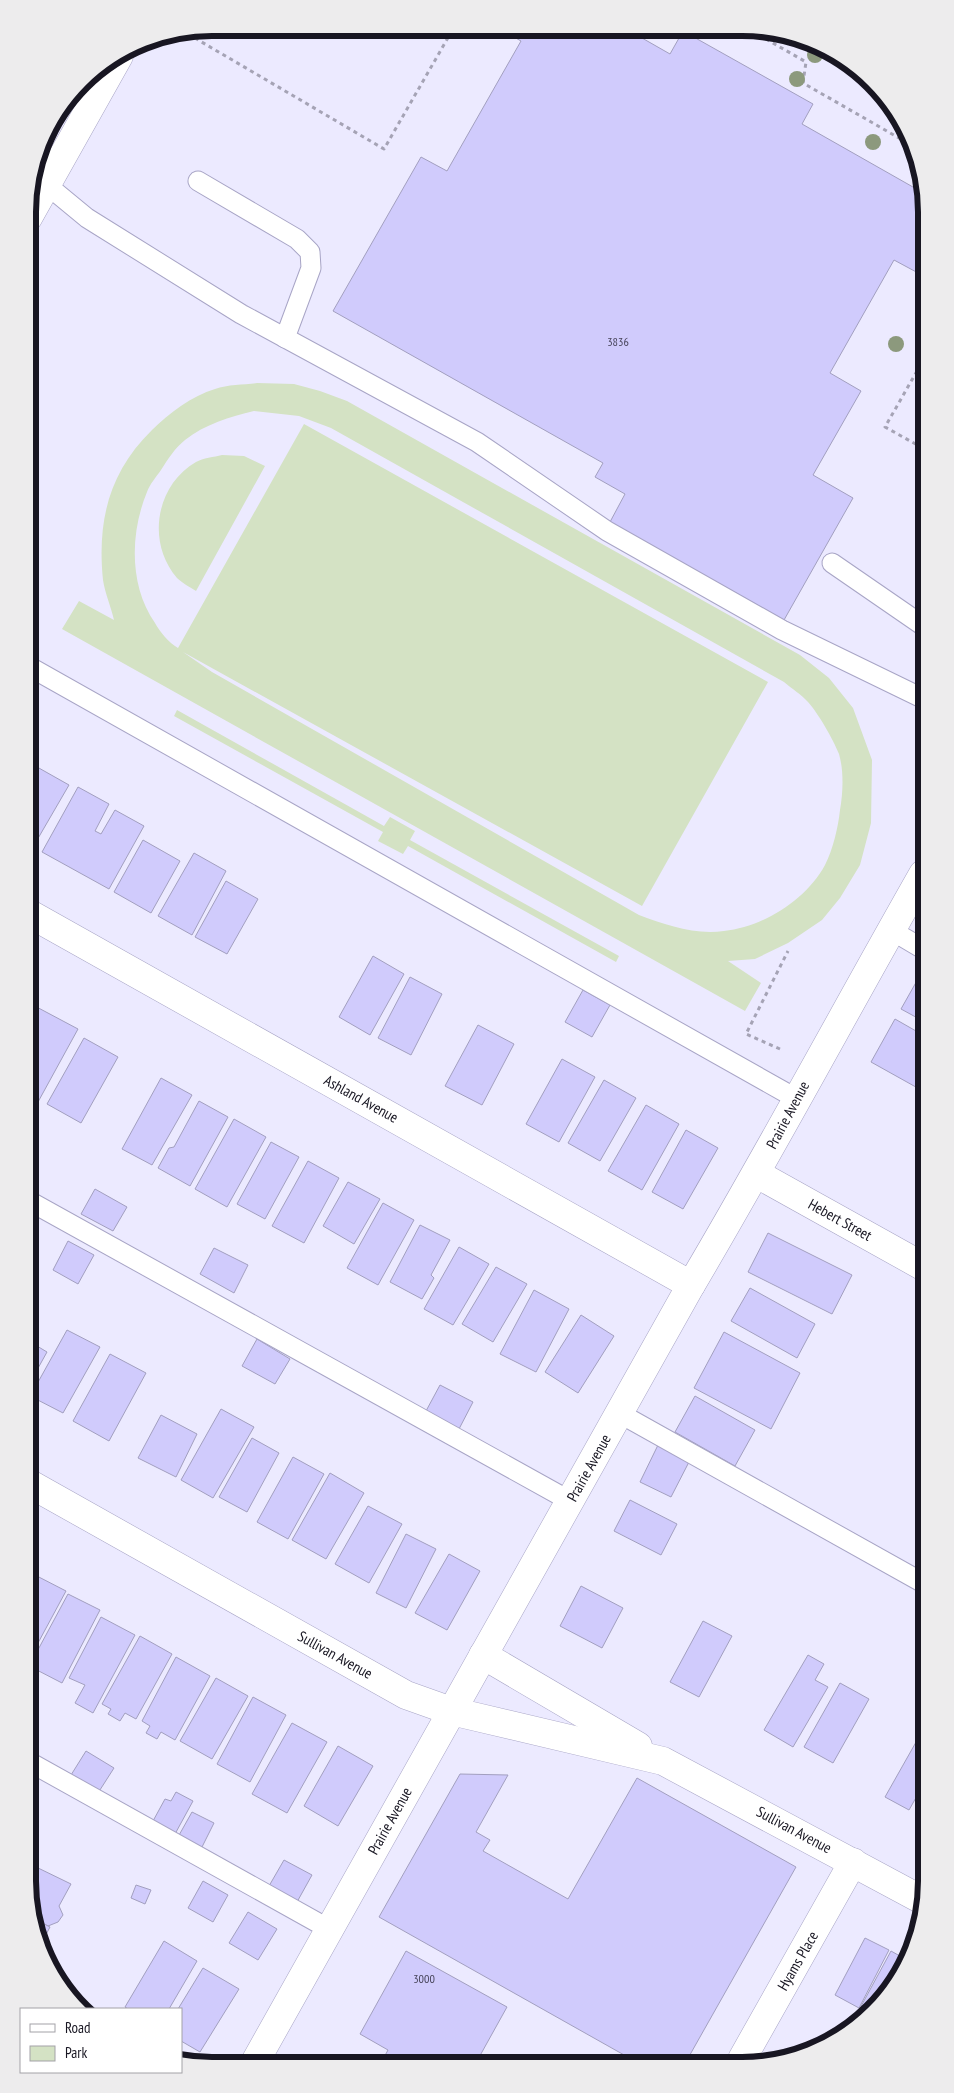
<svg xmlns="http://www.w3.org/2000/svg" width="954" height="2093" viewBox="0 0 954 2093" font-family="'PT Sans Narrow',sans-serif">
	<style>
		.green { fill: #d4e2c4; fill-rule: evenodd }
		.building { fill: #d0cbfc; stroke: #a29fbf }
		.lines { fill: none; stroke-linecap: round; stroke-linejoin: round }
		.lane-casing { stroke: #a8a5c6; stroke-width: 21 }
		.street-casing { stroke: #a8a5c6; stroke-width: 29 }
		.secondary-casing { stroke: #a8a5c6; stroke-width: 29 }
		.path { stroke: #a5a3b5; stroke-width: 3; stroke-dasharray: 4 4; stroke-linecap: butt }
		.lane { stroke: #fff; stroke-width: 19 }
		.street { stroke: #fff; stroke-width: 28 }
		.secondary { stroke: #fff; stroke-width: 28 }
		.tree { fill: #8c997d }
		.labels { text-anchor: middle; stroke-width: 4; stroke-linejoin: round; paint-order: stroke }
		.number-label { font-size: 12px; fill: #464358 }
		.street-label { font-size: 15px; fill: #181622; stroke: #fff }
		.rim { fill: none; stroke: #181622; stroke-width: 6 }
	</style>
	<rect width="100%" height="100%" fill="#eceaff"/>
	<g class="green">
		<path d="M257,383L294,384L320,391L347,401L800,655L829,678L853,708L872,760L871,823L860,865L840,898L822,920L788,943L755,959L728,961L761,983L745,1011L62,629L79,601L114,620C111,607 105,593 103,580C97,521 109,472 152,430C169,413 192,396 215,389C228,384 244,385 257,383ZM254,411L299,416L331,428L784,682C792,689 801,694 808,702C818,713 833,739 839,754C844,771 843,793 840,810C838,828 833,849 825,865C806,900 763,927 724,931C694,935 666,925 639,915L212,672L183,652L642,906L768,682L304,424L178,648C169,643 160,632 155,623C129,586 130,533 147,492C150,484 156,477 161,470C168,459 175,448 185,440C205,424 230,417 254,411Z"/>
		<path d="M222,455L244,456L265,466L196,591C190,587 182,583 177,578C146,542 156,485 196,462C203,458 214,457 222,455Z"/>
		<path d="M177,710L384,826L390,817L415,831L410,840L619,956L616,962L408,846L403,854L378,841L383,832L174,716Z"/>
	</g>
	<g class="building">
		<path d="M500,29L628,30L670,54L683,31L813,104L802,124L920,191V274L894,260L830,373L861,391L813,475L853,498L784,620L610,522L625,494L595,477L603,463L333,311L421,157L447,171L521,41Z"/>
		<path d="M30,763L69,785L33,847L30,846Z"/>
		<path d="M78,787L109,804L95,831L101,834L115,810L144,826L109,889L42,852Z"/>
		<path d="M143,840L180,861L151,913L114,892Z"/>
		<path d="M194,853L226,871L192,935L158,916Z"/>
		<path d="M226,881L258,899L227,954L195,937Z"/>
		<path d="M373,956L404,974L370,1035L339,1017Z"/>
		<path d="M923,970V1021L901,1009Z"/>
		<path d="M410,977L442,994L411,1055L378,1038Z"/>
		<path d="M583,990L610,1005L592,1037L565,1022Z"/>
		<path d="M31,1004L78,1029L38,1102L31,1098Z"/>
		<path d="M895,1019L923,1035V1091L871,1062Z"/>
		<path d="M478,1025L514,1044L482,1105L445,1086Z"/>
		<path d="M84,1038L118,1057L81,1123L47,1104Z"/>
		<path d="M562,1059L595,1077L559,1142L526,1124Z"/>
		<path d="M161,1078L192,1095L152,1165L122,1149Z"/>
		<path d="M604,1080L636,1098L600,1161L568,1143Z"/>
		<path d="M199,1101L228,1117L190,1186L158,1168L169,1148L174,1147Z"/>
		<path d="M646,1105L679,1124L642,1190L608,1171Z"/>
		<path d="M234,1119L266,1137L227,1207L195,1189Z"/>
		<path d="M686,1130L718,1148L683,1209L652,1192Z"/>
		<path d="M271,1142L299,1157L265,1219L237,1204Z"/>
		<path d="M308,1161L339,1178L304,1243L272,1226Z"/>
		<path d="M348,1182L380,1199L354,1244L323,1226Z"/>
		<path d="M95,1189L127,1207L113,1231L81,1214Z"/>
		<path d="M383,1203L414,1220L378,1285L347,1268Z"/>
		<path d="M420,1225L450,1240L431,1275L434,1278L422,1299L390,1282Z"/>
		<path d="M768,1233L852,1275L832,1314L748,1272Z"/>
		<path d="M68,1241L94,1255L78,1284L53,1270Z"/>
		<path d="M459,1247L489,1264L453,1325L424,1309Z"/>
		<path d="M214,1248L248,1265L234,1293L200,1274Z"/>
		<path d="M496,1267L527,1284L493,1342L462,1324Z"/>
		<path d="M750,1288L815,1324L797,1358L731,1321Z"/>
		<path d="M534,1290L569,1309L536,1372L500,1354Z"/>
		<path d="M581,1315L614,1336L578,1393L545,1372Z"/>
		<path d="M67,1330L100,1347L63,1413L32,1397V1393Z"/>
		<path d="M724,1332L800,1373L771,1429L694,1388Z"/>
		<path d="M257,1339L290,1359L275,1384L242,1366Z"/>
		<path d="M32,1343L47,1352L32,1379Z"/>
		<path d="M110,1354L146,1373L109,1441L73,1421Z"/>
		<path d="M440,1385L473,1402L459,1429L426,1411Z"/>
		<path d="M695,1396L755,1430L735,1466L675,1432Z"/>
		<path d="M221,1409L254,1427L213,1498L181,1480Z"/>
		<path d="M161,1415L197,1434L176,1477L138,1458Z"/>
		<path d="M252,1438L279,1453L247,1512L219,1497Z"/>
		<path d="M658,1445L690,1460L671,1497L640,1482Z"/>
		<path d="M293,1457L324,1474L288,1539L257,1522Z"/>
		<path d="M330,1473L364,1493L326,1559L292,1540Z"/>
		<path d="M630,1500L677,1524L661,1555L614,1531Z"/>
		<path d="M368,1506L402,1524L369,1583L335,1564Z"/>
		<path d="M406,1534L436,1549L406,1608L376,1593Z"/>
		<path d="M449,1554L480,1571L447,1630L415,1613Z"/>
		<path d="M33,1574L66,1591L38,1643L33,1640Z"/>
		<path d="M581,1586L623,1608L602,1648L560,1626Z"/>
		<path d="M68,1594L100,1610L62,1683L33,1668V1659Z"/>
		<path d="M101,1617L135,1635L93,1713L75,1703L85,1685L69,1678Z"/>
		<path d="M703,1621L732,1636L699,1697L670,1682Z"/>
		<path d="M140,1636L172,1654L136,1719L125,1713L120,1721L108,1714L111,1709L102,1704Z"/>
		<path d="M808,1655L824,1664L815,1680L828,1687L793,1747L764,1730Z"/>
		<path d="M176,1657L210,1676L175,1740L161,1732L157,1739L146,1733L150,1726L142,1721Z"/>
		<path d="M216,1678L248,1696L212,1759L180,1741Z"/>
		<path d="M840,1683L869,1699L833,1763L804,1747Z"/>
		<path d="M253,1697L286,1715L250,1782L217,1764Z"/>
		<path d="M292,1723L327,1742L287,1813L252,1794Z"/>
		<path d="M924,1728L926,1729V1780L909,1810L885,1797Z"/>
		<path d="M338,1746L373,1766L338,1826L304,1806Z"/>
		<path d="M86,1751L114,1768L98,1793L71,1775Z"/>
		<path d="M460,1774L508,1775L476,1832L490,1840L483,1851L568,1899L637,1778L796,1867L687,2060H633L379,1917Z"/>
		<path d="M176,1792L193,1801L175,1834L153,1821L165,1799L171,1801Z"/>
		<path d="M926,1795V1820L916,1814Z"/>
		<path d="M192,1812L214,1823L201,1849L178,1837Z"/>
		<path d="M284,1860L312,1875L297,1902L269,1886Z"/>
		<path d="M34,1866L71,1884L59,1906L63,1915L58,1922L48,1926L34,1919Z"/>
		<path d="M203,1881L228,1895L213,1922L188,1908Z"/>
		<path d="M136,1885L151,1890L145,1904L131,1898Z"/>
		<path d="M248,1912L277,1929L258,1960L229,1943Z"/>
		<path d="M34,1919L50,1927L41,1944L34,1929Z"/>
		<path d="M865,1938L889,1950L859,2008L835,1995Z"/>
		<path d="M164,1941L197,1961L169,2009H128L125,2007Z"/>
		<path d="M406,1951L507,2007L477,2061H382L388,2050L360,2034Z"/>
		<path d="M891,1951L907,1960L881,2002L867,2014L859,2010Z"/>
		<path d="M203,1968L239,1989L200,2052L181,2041V2009H178Z"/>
	</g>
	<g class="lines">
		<g class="lane-casing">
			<g id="lane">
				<path d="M198,181L297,239L310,252L311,268L285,338"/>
				<path d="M47,185L87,218L241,314L477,442L607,531L782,630L922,698"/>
				<path d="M832,563L922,625"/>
				<path d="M30,667L797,1099"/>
				<path d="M891,930L923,949"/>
				<path d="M31,1202L570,1501"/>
				<path d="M619,1413L925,1584"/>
				<path d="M33,1764L329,1929"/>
			</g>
		</g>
		<g class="street-casing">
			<g id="street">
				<path d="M30,914L691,1285"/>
				<path d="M757,1174L924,1267"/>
				<path d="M32,1485L406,1695L451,1711L663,1761L924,1901"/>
				<path d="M483,1655L638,1746"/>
				<path d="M742,2059L853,1862"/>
				<path d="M255,2062L691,1285C771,1150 845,1011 923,874"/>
			</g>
		</g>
		<g class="secondary-casing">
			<path id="secondary" d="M28,218L119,56"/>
		</g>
		<g class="path">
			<path d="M752,31L806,62L803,83L913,146"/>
			<path d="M188,34L384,149L453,29"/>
			<path d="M921,364L885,427L921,447"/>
			<path d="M780,1049L746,1034L788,951"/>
		</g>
		<use href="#lane" class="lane"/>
		<use href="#street" class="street"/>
		<use href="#secondary" class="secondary"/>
	</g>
	<g class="tree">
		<circle cx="815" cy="55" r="8"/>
		<circle cx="797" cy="79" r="8"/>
		<circle cx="873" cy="142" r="8"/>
		<circle cx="896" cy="344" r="8"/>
	</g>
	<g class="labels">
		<g class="number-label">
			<text x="618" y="346">3836</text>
			<text x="424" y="1983">3000</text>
		</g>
		<g class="street-label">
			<text transform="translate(361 1099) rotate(29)" y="5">Ashland Avenue</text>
			<text transform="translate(788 1115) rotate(-62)" y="5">Prairie Avenue</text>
			<text transform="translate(840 1220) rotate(29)" y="5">Hebert Street</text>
			<text transform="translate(589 1468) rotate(-61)" y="5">Prairie Avenue</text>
			<text transform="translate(335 1655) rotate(29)" y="5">Sullivan Avenue</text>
			<text transform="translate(390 1821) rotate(-61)" y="5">Prairie Avenue</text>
			<text transform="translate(794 1830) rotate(28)" y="5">Sullivan Avenue</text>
			<text transform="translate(798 1961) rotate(-60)" y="5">Hyams Place</text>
		</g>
	</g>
	<path d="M0 0H954V2093H0ZM212 36H742A176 176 0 0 1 918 212V1881A176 176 0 0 1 742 2057H212A176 176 0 0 1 36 1881V212A176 176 0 0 1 212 36Z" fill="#edeced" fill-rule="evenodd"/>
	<path class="rim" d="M212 36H742A176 176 0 0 1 918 212V1881A176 176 0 0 1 742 2057H212A176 176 0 0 1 36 1881V212A176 176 0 0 1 212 36Z"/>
	<rect x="20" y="2008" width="162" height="65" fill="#ffffff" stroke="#a3a2a7"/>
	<rect x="30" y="2024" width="25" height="8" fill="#ffffff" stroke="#a3a2a7"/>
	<text x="65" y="2033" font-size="15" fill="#181622">Road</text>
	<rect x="30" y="2046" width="25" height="15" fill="#d4e2c4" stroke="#a3a2a7"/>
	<text x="65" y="2058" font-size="15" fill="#181622">Park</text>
</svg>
